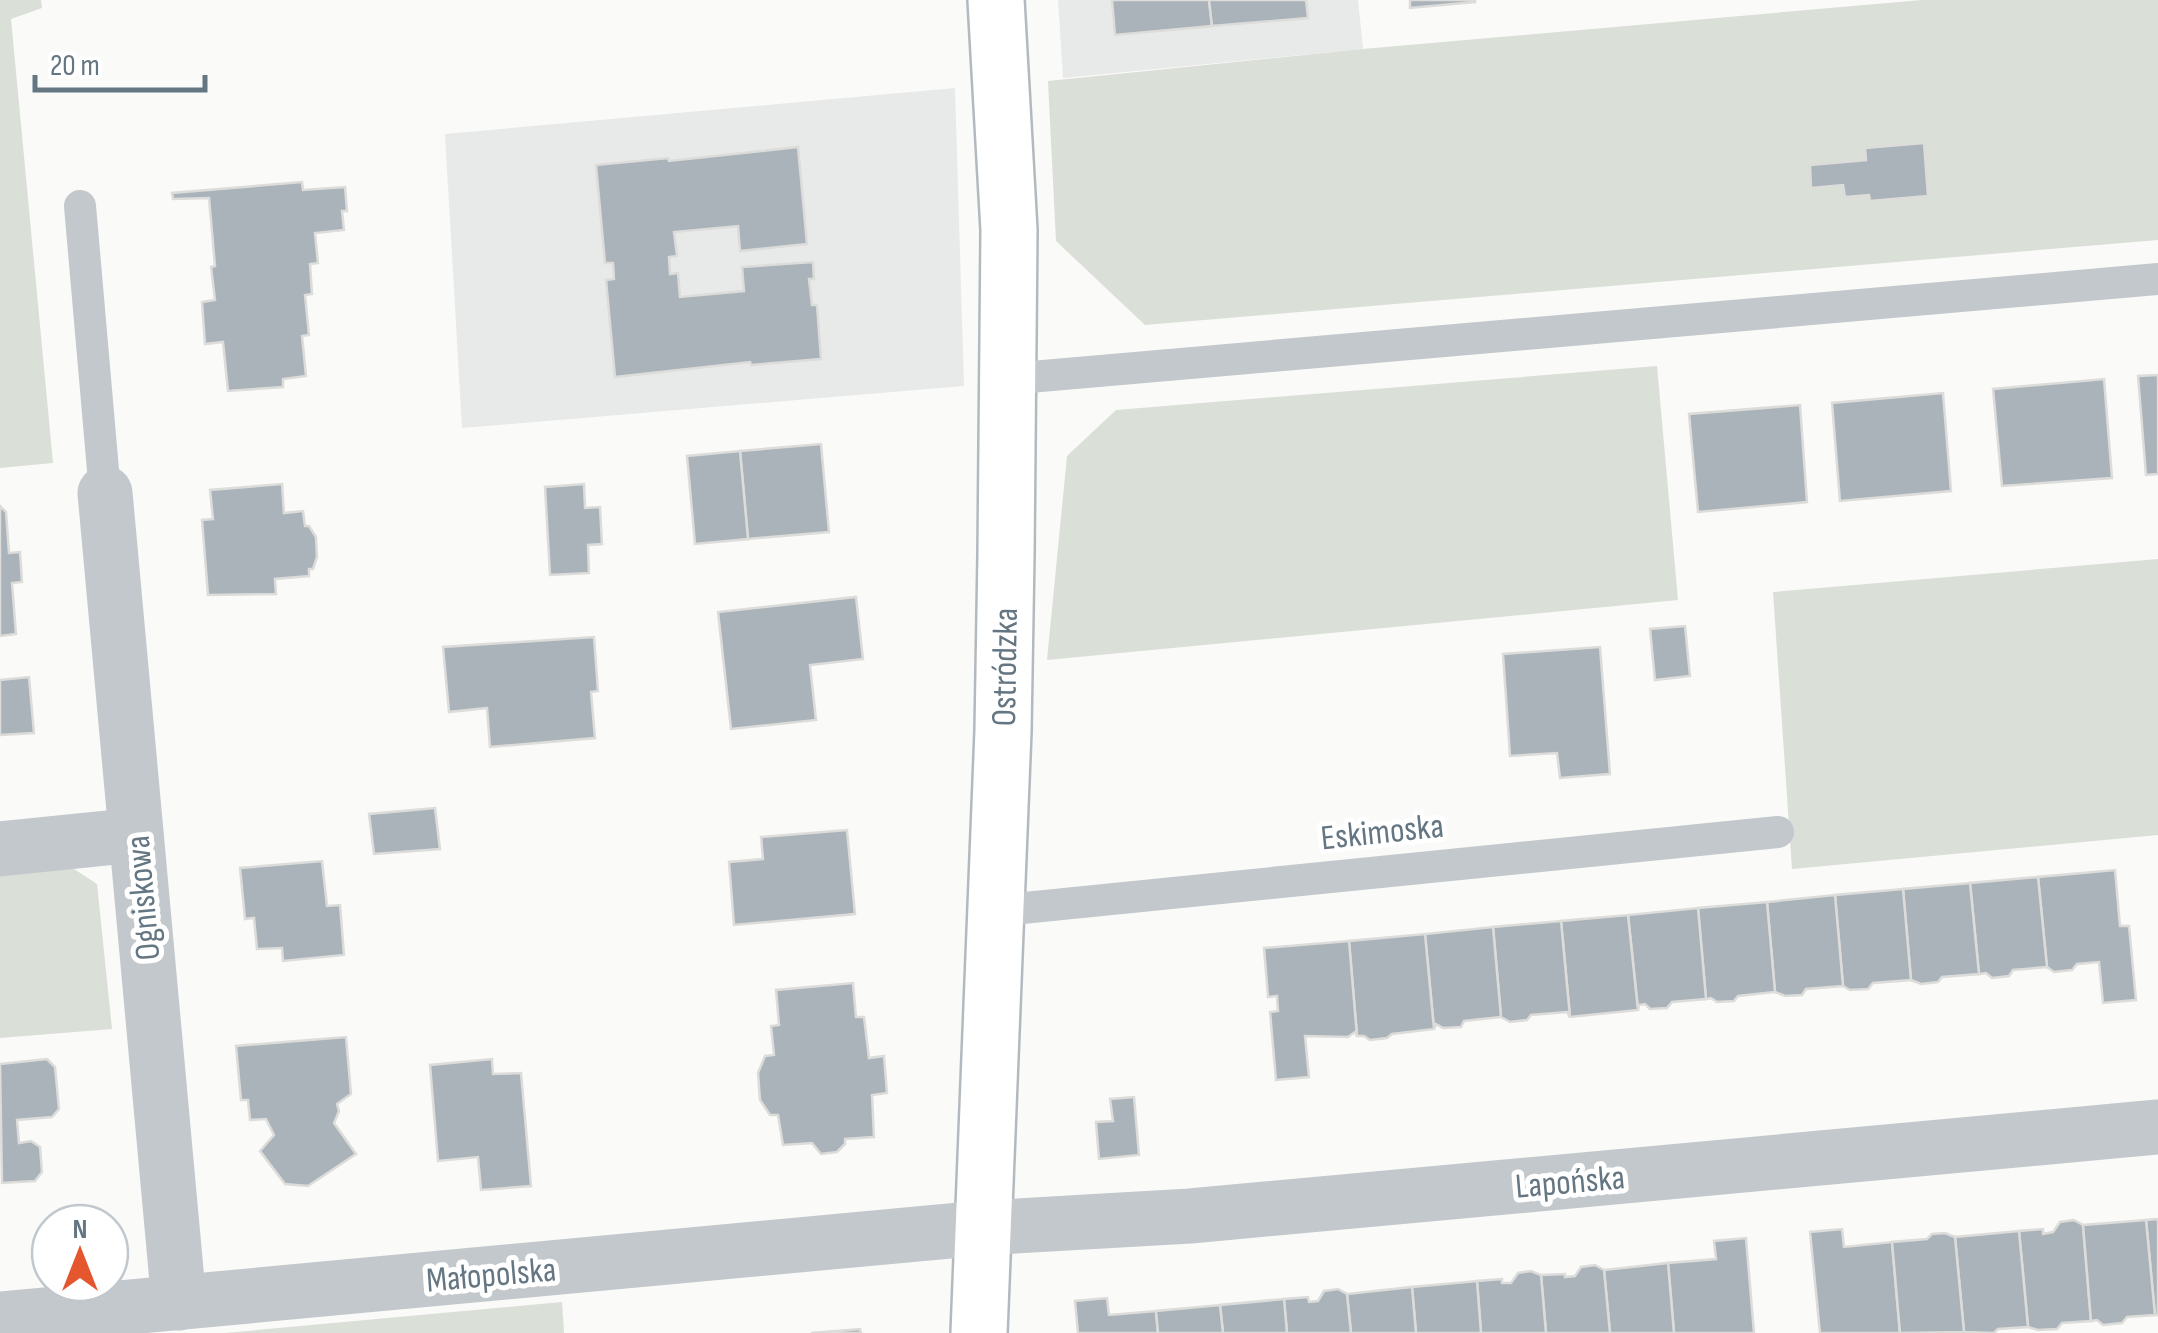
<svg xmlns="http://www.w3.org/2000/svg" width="2158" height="1333" viewBox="0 0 2158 1333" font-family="'Sofia Sans Condensed',sans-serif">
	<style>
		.built { fill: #e8e9e9 }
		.green { fill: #dadfd7 }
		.building { fill: #aab3b9; stroke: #dcdcda; stroke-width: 2.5 }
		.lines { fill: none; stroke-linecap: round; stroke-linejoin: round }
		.secondary-casing { stroke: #b3babf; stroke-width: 60 }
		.lane { stroke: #c3c8cc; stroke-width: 32 }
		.street { stroke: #c3c8cc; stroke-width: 55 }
		.secondary { stroke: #fff; stroke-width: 55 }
		.labels { text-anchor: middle; stroke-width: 10; stroke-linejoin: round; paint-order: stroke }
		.street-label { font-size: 35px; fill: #657683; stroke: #fff }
	</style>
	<rect width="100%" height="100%" fill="#fafaf8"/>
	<g class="built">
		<path d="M1058,0H1358L1363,49L1063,78Z"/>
		<path d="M955,88L964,386L462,428L445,134Z"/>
	</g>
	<g class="green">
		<path d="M0,0H41L42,8L11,19L53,463L0,468Z"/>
		<path d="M1922,0H2158V240L1145,325L1056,241L1048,81L1363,49Z"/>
		<path d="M1657,366L1678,600L1047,660L1067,456L1116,410Z"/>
		<path d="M2158,559V835L1792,869L1773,592Z"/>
		<path d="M68,865L97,884L112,1029L0,1038V871Z"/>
		<path d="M562,1302L564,1333H225Z"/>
	</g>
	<g class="building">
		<path d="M1112,0H1209L1212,26L1115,35Z"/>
		<path d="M1209,0H1306L1308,18L1212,26Z"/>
		<path d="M1410,0H1475V2L1410,8Z"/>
		<path d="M1924,143L1928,196L1870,201L1869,195L1845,197L1843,185L1811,188L1810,165L1866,160L1865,148Z"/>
		<path d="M798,147L807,244L740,251L738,226L674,232L677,256L669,257L670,274L678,273L680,297L744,291L742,267L813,262L814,279H809L812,305H817L821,359L751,365L750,362L615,377L606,280L614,279L613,263H605L596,165L668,158L669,161Z"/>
		<path d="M302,182L303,190L345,187L347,211H342L344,230L315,233L318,263L310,264L312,294L305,295L309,335L302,336L306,376L283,379V387L228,391L223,342L205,344L202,302L215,300L211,267L215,266L209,198L173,199L172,193Z"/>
		<path d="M2158,375V474L2146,475L2138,376Z"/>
		<path d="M2104,379L2112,478L2002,486L1993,389Z"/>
		<path d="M1943,393L1951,491L1840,501L1832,403Z"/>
		<path d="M1800,405L1807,502L1698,512L1689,414Z"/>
		<path d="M821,444L829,532L748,539L740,451Z"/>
		<path d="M740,451L748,539L695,544L687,456Z"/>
		<path d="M282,484L284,513L303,511L305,526H309L316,537L317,557L313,569H309V576L275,579L276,594L208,595L202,520L213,519L210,490Z"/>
		<path d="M584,484L585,508L600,507L602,544L588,545L589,573L550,575L545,487Z"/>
		<path d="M0,506L6,512L9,553L20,552L22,582L12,583L16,634L0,636Z"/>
		<path d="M856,597L863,659L810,665L816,720L731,729L718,612Z"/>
		<path d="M1685,626L1690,676L1655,680L1650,629Z"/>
		<path d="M594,637L598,691L591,692L595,738L490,747L487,708L449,712L443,647Z"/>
		<path d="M1600,647L1610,774L1560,778L1557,753L1510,756L1503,654Z"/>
		<path d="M29,677L34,733L0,735V680Z"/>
		<path d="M435,808L440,849L374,854L369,814Z"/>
		<path d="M847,830L855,914L734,925L729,862L763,859L761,837Z"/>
		<path d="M322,861L327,906L340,905L344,955L283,961L282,948L257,949L254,918L245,919L240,868Z"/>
		<path d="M2115,870L2120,926H2129L2136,1000L2103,1003L2099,962L2077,964L2072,970L2054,972L2047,967L2038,877Z"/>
		<path d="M2038,877L2047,967L2013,970L2009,976L1992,978L1986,973L1979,974L1970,883Z"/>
		<path d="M1970,883L1979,974L1942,977L1938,982L1921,984L1911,980L1903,889Z"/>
		<path d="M1903,889L1911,980L1873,983L1868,989L1850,990L1843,986L1835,895Z"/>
		<path d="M1835,895L1843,986L1806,989L1802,995L1785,996L1775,992L1767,902Z"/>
		<path d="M1767,902L1775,992L1738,996L1734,1001L1717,1002L1711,998L1706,999L1698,908Z"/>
		<path d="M1698,908L1706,999L1672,1002L1667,1008L1650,1009L1645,1004L1639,1005L1638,1010L1628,915Z"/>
		<path d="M1628,915L1638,1010L1570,1017L1561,921Z"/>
		<path d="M1561,921L1570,1017L1567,1012L1531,1015L1527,1020L1510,1022L1501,1017L1493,927Z"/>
		<path d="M1493,927L1501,1017L1464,1021L1461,1027L1443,1028L1436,1024L1434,1029L1425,934Z"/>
		<path d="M1425,934L1434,1029L1392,1034L1387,1038L1370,1040L1364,1036H1357L1349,941Z"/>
		<path d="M1349,941L1357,1036L1355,1032L1348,1037L1305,1036L1309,1077L1276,1080L1270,1012L1278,1011L1277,996L1268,997L1264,948Z"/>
		<path d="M853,983L856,1017H864L869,1058L884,1056L887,1093L872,1095L874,1137L845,1139V1144L837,1152L821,1154L812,1143L783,1145L778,1115H770L760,1100L758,1073L765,1056L774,1055L771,1026L779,1025L776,990Z"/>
		<path d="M346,1037L351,1094L337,1104L339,1111L334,1123L356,1154L308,1186L285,1184L260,1151L274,1135L266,1119L250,1120L248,1100H241L236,1046Z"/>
		<path d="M47,1059L55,1067L59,1109L52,1117L17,1120L19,1143L31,1141L40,1147L42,1172L35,1181L2,1183L0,1064Z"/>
		<path d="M492,1059L493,1074L521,1073L531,1186L481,1190L478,1157L438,1161L430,1065Z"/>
		<path d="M1134,1097L1139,1155L1099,1159L1096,1122L1113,1121L1110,1099Z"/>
		<path d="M2158,1219V1315H2155L2146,1220Z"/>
		<path d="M2074,1220L2083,1225L2091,1321L2062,1323L2057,1329L2038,1330L2028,1327L2019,1231L2043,1229V1234L2053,1232L2060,1222Z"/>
		<path d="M2146,1220L2155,1315L2127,1317L2122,1323L2103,1325L2097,1320L2091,1321L2083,1225Z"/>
		<path d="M1842,1229L1844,1247L1892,1242L1900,1333H1820L1810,1232Z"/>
		<path d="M2019,1231L2028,1327L1998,1329L1994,1333L1964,1332L1955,1237Z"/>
		<path d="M1945,1233L1955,1237L1964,1332L1900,1333L1892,1242L1927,1239L1932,1234Z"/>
		<path d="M1746,1238L1754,1333H1674L1668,1263L1716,1259L1714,1241Z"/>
		<path d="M1668,1263L1674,1333H1610L1604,1270Z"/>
		<path d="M1595,1265L1604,1270L1610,1333H1546L1541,1275L1565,1274V1277L1575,1276L1581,1267Z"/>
		<path d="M1531,1271L1541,1275L1546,1333H1481L1477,1281L1502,1279V1283H1511L1518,1273Z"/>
		<path d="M1477,1281L1481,1333H1416L1412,1287Z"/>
		<path d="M1412,1287L1416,1333H1351L1347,1294Z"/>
		<path d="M1338,1289L1347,1294L1351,1333H1287L1284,1299L1308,1297L1309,1302L1318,1301L1324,1291Z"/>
		<path d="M1107,1298L1109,1315L1156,1311L1158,1333H1078L1075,1301Z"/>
		<path d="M1284,1299L1287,1333H1223L1220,1305Z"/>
		<path d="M1220,1305L1223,1333H1158L1156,1311Z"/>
		<path d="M860,1329L861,1333H811Z"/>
	</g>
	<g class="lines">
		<g class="secondary-casing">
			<path id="secondary" d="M979,1333L1003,731L1006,554L1009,230L996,0"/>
		</g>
		<g class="lane">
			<path d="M80,206L105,493"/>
			<path d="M1007,379L2158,279"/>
			<path d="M994,911L1778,832"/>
		</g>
		<g class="street">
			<path d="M105,493L179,1303"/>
			<path d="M0,849L136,835"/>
			<path d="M0,1319L982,1228L1190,1216L2158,1127"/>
		</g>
		<use href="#secondary" class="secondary"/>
	</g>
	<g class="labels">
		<g class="street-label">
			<text transform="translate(1004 667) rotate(-89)" y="12">Ostródzka</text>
			<text transform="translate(1382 831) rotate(-6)" y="12">Eskimoska</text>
			<text transform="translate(142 898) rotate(-95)" y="12">Ogniskowa</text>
			<text transform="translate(1570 1181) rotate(-5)" y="12">Lapońska</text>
			<text transform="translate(491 1274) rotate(-5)" y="12">Małopolska</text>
		</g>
	</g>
	<g transform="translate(80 1253)"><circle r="48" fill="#ffffff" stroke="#c1c8cd" stroke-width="2.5"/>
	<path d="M0-8L18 38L0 25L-18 38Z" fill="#e4572e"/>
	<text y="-15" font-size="28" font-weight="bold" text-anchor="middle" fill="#657683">N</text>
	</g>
	<path d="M35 75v15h170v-15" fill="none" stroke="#657683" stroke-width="5"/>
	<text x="50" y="75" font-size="30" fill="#657683" stroke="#ffffff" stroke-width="8" paint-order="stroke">20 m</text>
</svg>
